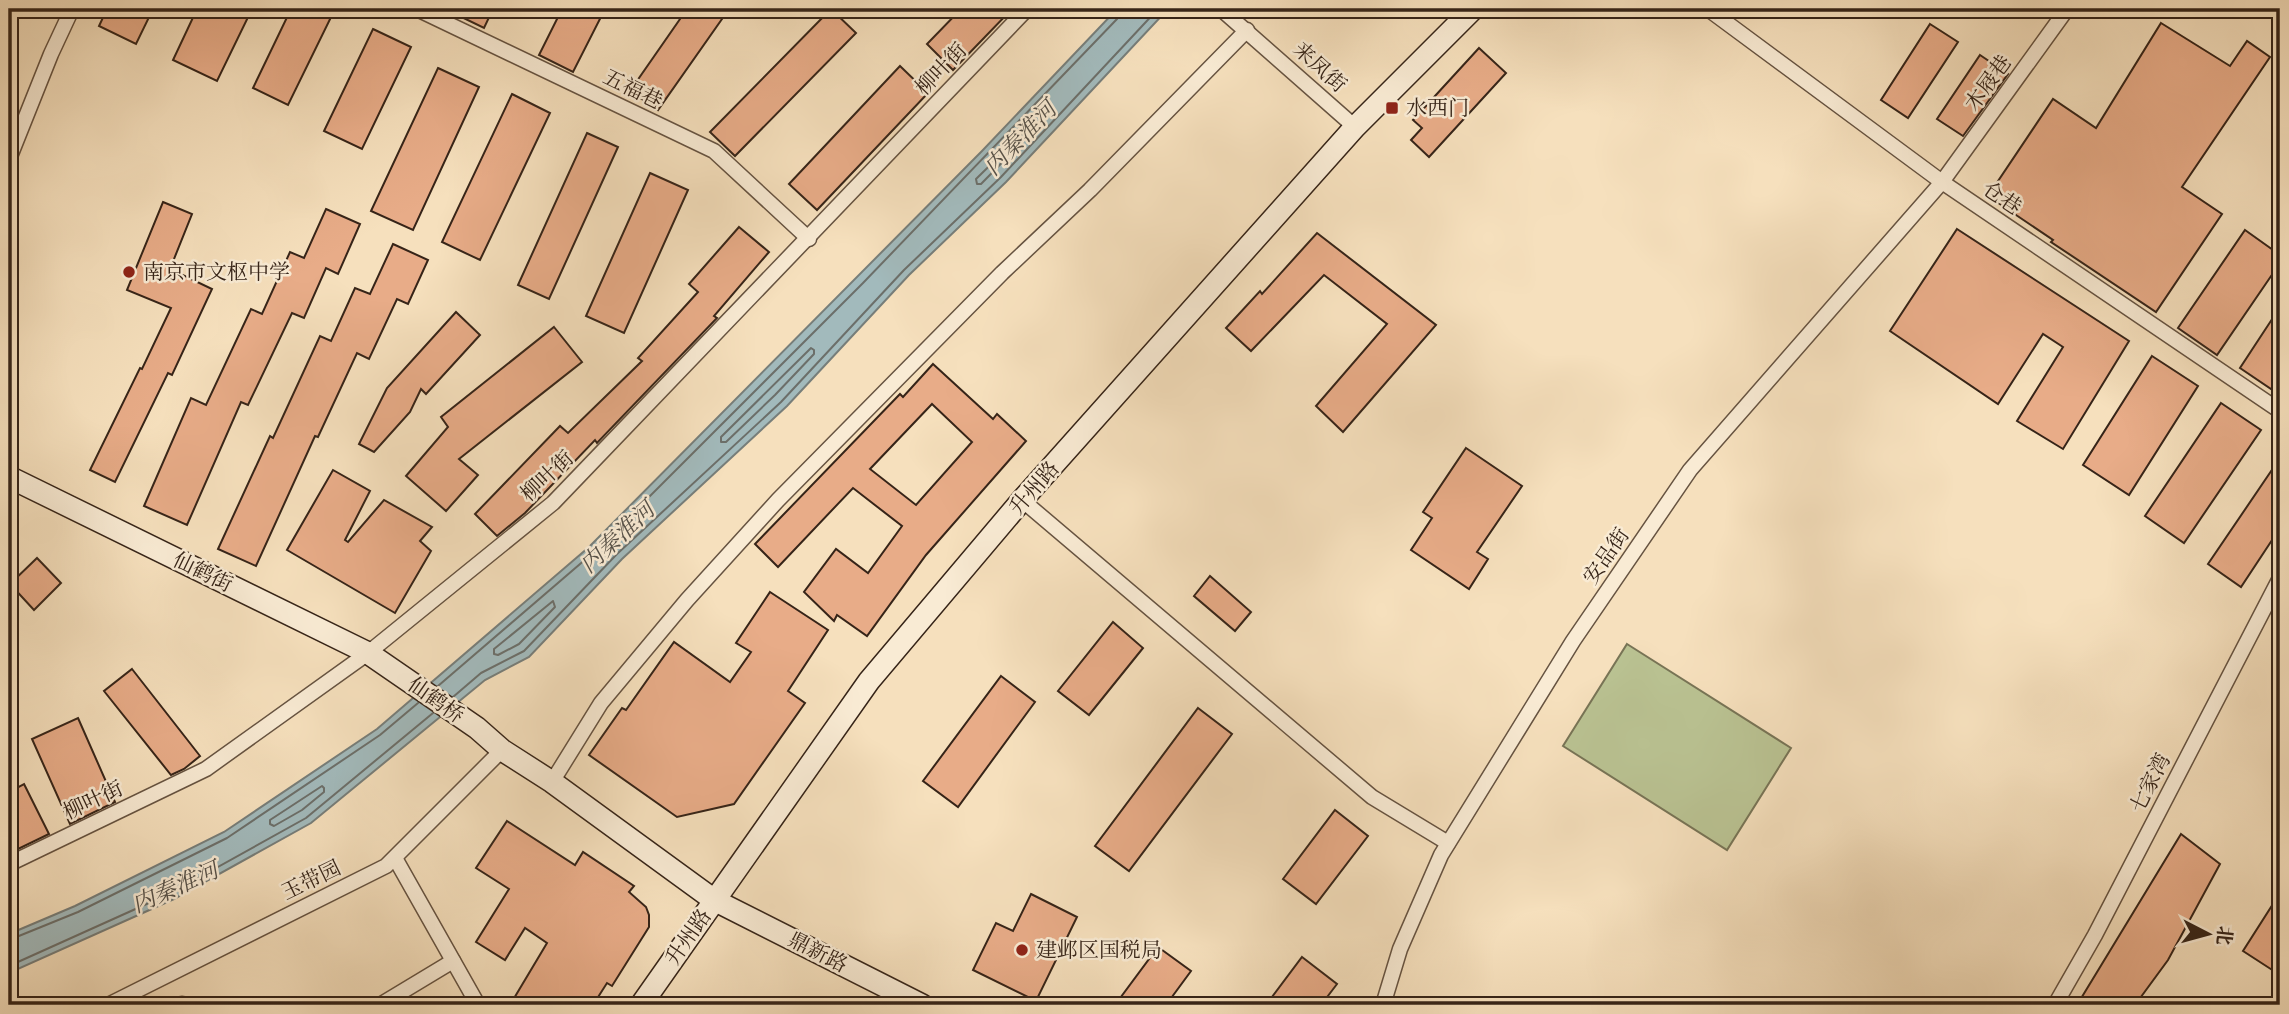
<svg xmlns="http://www.w3.org/2000/svg" width="2289" height="1014" viewBox="0 0 2289 1014" font-family="'Libre Caslon Text','Noto Serif SC',serif">
	<style>
		.green { fill: #bac393; stroke: #787456; stroke-width: 2 }
		.water { fill: #a2babc; stroke: #777e7a; stroke-width: 2 }
		.lines { fill: none; stroke-linecap: round; stroke-linejoin: round }
		.shore { stroke: #6c6f6a; stroke-width: 2 }
		.building { fill: #e8ac88; stroke: #362418; stroke-width: 2; fill-rule: evenodd }
		.street-casing { stroke: #665341; stroke-width: 17 }
		.secondary-casing { stroke: #362418; stroke-width: 24 }
		.street { stroke: #f9ebd4; stroke-width: 14 }
		.secondary { stroke: #f9ebd4; stroke-width: 21 }
		.poi-dot { fill: #8f2418; stroke: #f9ebd4; stroke-width: 2.5 }
		.labels { text-anchor: middle; stroke-width: 5; stroke-linejoin: round; paint-order: stroke }
		.street-label { font-size: 21px; fill: #362418; stroke: #f9ebd4 }
		.poi-label { font-size: 21px; fill: #362418; stroke: #f9ebd4; text-anchor: start }
		.water-label { font-size: 23px; font-style: italic; fill: #565149; stroke: #f9ebd4 }
	</style>
	<rect width="100%" height="100%" fill="#f6e0bd"/>
	<filter id="stains"><feTurbulence type="fractalNoise" baseFrequency=".00286" numOctaves="4"/><feColorMatrix values="0 0 0 0 .2 0 0 0 0 .09 0 0 0 0 .02 0 0 0 .5 -.17"/></filter>
	<radialGradient id="worn" r=".72"><stop offset=".6" stop-color="#630" stop-opacity="0"/><stop offset="1" stop-color="#630" stop-opacity=".3"/></radialGradient>
	<path class="green" d="M1627,644L1791,748L1727,850L1563,746Z"/>
	<path class="water" d="M1117,9H1168L1006,182L909,275L787,406L622,559L529,657L485,680L311,823L174,899L9,973V934L75,906L224,832L377,729L589,547L982,151Z"/>
	<g class="lines">
		<g class="shore">
			<path d="M1026,130L1029,132L1028,136L981,184H977L976,179Z"/>
			<path d="M811,348L814,350V354L775,395L726,442H721V437Z"/>
			<path d="M553,601L555,607L519,644L498,655L494,654V649Z"/>
			<path d="M438,686L594,552L863,283L1117,19L1122,9"/>
			<path d="M453,697L481,673L524,651L617,554L781,402L904,270L1001,177L1158,9"/>
			<path d="M322,786L324,788V792L302,810L274,826L270,824V820Z"/>
			<path d="M9,940L78,912L227,838L380,735L418,703"/>
			<path d="M9,966L171,893L306,818L433,713"/>
		</g>
	</g>
	<g class="building">
		<path d="M107,9H153L136,44L99,26Z"/>
		<path d="M197,9H252L217,81L173,60Z"/>
		<path d="M291,9H335L288,105L253,88Z"/>
		<path d="M445,9H493L484,28Z"/>
		<path d="M562,9H605L573,72L539,55Z"/>
		<path d="M687,9H729L658,110L630,91Z"/>
		<path d="M831,9L856,33L735,156L710,132Z"/>
		<path d="M961,9H1012L953,70L927,44Z"/>
		<path d="M2161,23L2230,66L2247,41L2270,57L2182,187L2222,214L2156,312L2051,242L2053,240L1988,196L2053,99L2096,128Z"/>
		<path d="M1930,24L1958,42L1908,118L1881,100Z"/>
		<path d="M373,29L411,47L362,149L324,131Z"/>
		<path d="M1479,48L1506,73L1429,157L1411,140L1422,128L1413,120Z"/>
		<path d="M1980,55L2008,74L1963,136L1937,119Z"/>
		<path d="M900,66L928,93L817,210L789,184Z"/>
		<path d="M438,68L479,87L413,230L371,211Z"/>
		<path d="M512,94L550,113L480,260L442,242Z"/>
		<path d="M587,133L618,147L549,299L518,285Z"/>
		<path d="M650,173L688,190L624,333L586,316Z"/>
		<path d="M163,202L192,214L170,269L212,289L172,375L168,373L115,482L90,470L140,368L142,369L171,308L127,290Z"/>
		<path d="M326,209L360,224L338,274L326,268L304,318L292,313L248,405L241,402L187,525L144,506L191,398L206,405L251,309L262,314L290,252L304,258Z"/>
		<path d="M739,227L769,252L714,316L717,318L597,443L595,440L525,513L497,536L475,514L560,426L568,433L642,361L638,358L698,292L689,284Z"/>
		<path d="M1957,229L2129,341L2063,449L2017,421L2063,347L2043,334L1998,404L1890,331Z"/>
		<path d="M2245,230L2280,255V263L2217,355L2178,328Z"/>
		<path d="M1317,233L1436,325L1343,432L1316,406L1387,324L1324,275L1251,351L1226,328L1260,291L1262,294Z"/>
		<path d="M393,244L428,260L408,304L397,299L369,359L357,353L318,437L315,436L256,566L218,549L270,436L273,438L320,336L331,341L355,288L370,294Z"/>
		<path d="M2280,307V395L2240,368Z"/>
		<path d="M456,312L480,335L426,394L421,389L410,412L374,452L359,444L387,388Z"/>
		<path d="M554,327L582,362L459,459L478,475L446,511L406,476L448,427L441,417Z"/>
		<path d="M2152,356L2198,386L2129,495L2083,465Z"/>
		<path d="M933,364L993,419L997,414L1026,441L926,555L867,636L837,615L834,621L804,592L836,549L868,573L902,526L853,488L778,567L755,544L900,394L903,397ZM932,404L972,442L916,505L870,469Z"/>
		<path d="M2221,403L2261,430L2184,543L2145,516Z"/>
		<path d="M1466,448L1522,486L1477,552L1488,559L1469,589L1411,550L1432,518L1423,512Z"/>
		<path d="M2280,458V528L2241,587L2208,564Z"/>
		<path d="M333,470L370,491L345,540L348,542L384,500L432,527L420,541L431,551L395,613L287,550Z"/>
		<path d="M37,558L61,583L34,610L10,584Z"/>
		<path d="M1210,576L1251,612L1235,631L1194,596Z"/>
		<path d="M770,592L828,630L788,691L805,703L734,804L677,817L589,755L622,708L626,710L674,642L730,682L751,652L736,643Z"/>
		<path d="M1113,622L1143,648L1089,715L1058,691Z"/>
		<path d="M132,669L200,756L184,769L171,775L104,691Z"/>
		<path d="M1001,676L1035,702L958,807L923,781Z"/>
		<path d="M1198,708L1232,734L1129,871L1095,846Z"/>
		<path d="M78,718L115,802L70,824L32,739Z"/>
		<path d="M24,784L49,834L14,851L9,842V792Z"/>
		<path d="M1335,810L1368,836L1316,904L1283,879Z"/>
		<path d="M507,821L575,865L583,852L634,886L629,892L646,907L649,915V927L612,986L607,983L593,1005H510L547,943L525,928L505,960L476,942L509,889L476,868Z"/>
		<path d="M2181,834L2220,864L2168,960L2135,1005H2077Z"/>
		<path d="M2280,893V975L2243,951Z"/>
		<path d="M1031,894L1077,917L1036,1001L973,970L996,923L1013,931Z"/>
		<path d="M1158,947L1191,971L1166,1005H1115Z"/>
		<path d="M1302,957L1337,984L1321,1005H1266Z"/>
	</g>
	<g class="lines">
		<g class="street-casing">
			<g id="street">
				<path d="M417,9L714,151L809,239"/>
				<path d="M1221,9L1355,127"/>
				<path d="M1708,9L1942,182L2280,411"/>
				<path d="M9,159L51,54L72,9"/>
				<path d="M1022,500L1372,797L1448,843"/>
				<path d="M552,782L601,703L687,600L778,500L1002,273L1090,190L1247,30"/>
				<path d="M395,858L478,1005"/>
				<path d="M9,864L206,769L368,653L553,503L1027,9"/>
				<path d="M182,1004L183,1005"/>
				<path d="M108,1005L386,866L502,750"/>
				<path d="M380,1005L453,961"/>
				<path d="M1383,1005L1400,949L1441,855L1573,641L1690,470L1942,182L2067,9"/>
				<path d="M2055,1005L2095,935L2280,578"/>
			</g>
		</g>
		<g class="secondary-casing">
			<g id="secondary">
				<path d="M9,477L368,653L477,728L502,750L552,782L714,900L922,1005"/>
				<path d="M641,1005L869,681L1022,500L1355,127L1473,9"/>
			</g>
		</g>
		<use href="#street" class="street"/>
		<use href="#secondary" class="secondary"/>
	</g>
	<g class="poi-dot">
		<rect x="1385" y="101" width="14" height="14" rx="3.5"/>
		<circle cx="129" cy="272" r="7"/>
		<circle cx="1022" cy="950" r="7"/>
	</g>
	<g class="labels">
		<g class="street-label">
			<text transform="translate(1320 67) rotate(42)" y="7">来凤街</text>
			<text transform="translate(941 69) rotate(-46)" y="7">柳叶街</text>
			<text transform="translate(1988 83) rotate(-54)" y="7">木屐巷</text>
			<text transform="translate(633 89) rotate(26)" y="7">五福巷</text>
			<text transform="translate(2002 198) rotate(34)" y="7">仓巷</text>
			<text transform="translate(547 476) rotate(-43)" y="7">柳叶街</text>
			<text transform="translate(1034 488) rotate(-49)" y="7">升州路</text>
			<text transform="translate(1606 556) rotate(-55)" y="7">安品街</text>
			<text transform="translate(203 572) rotate(26)" y="7">仙鹤街</text>
			<text transform="translate(436 700) rotate(35)" y="7">仙鹤桥</text>
			<text transform="translate(2150 783) rotate(-63)" y="7">七家湾</text>
			<text transform="translate(93 800) rotate(-25)" y="7">柳叶街</text>
			<text transform="translate(311 880) rotate(-26)" y="7">玉带园</text>
			<text transform="translate(688 937) rotate(-55)" y="7">升州路</text>
			<text transform="translate(818 952) rotate(27)" y="7">鼎新路</text>
		</g>
		<g class="poi-label">
			<text x="1406" y="115">水西门</text>
			<text x="143" y="279">南京市文枢中学</text>
			<text x="1036" y="957">建邺区国税局</text>
		</g>
		<g class="water-label">
			<text transform="translate(1020 138) rotate(-46)" y="8">内秦淮河</text>
			<text transform="translate(617 537) rotate(-43)" y="8">内秦淮河</text>
			<text transform="translate(175 887) rotate(-24)" y="8">内秦淮河</text>
		</g>
	</g>
	<rect width="2289" height="1014" fill="none" stroke="#f6e0bd" stroke-width="35"/>
	<rect x="10" y="10" width="2268" height="993" fill="none" stroke="#362418" stroke-width="3.5"/>
	<rect x="18" y="18" width="2254" height="979" fill="none" stroke="#362418" stroke-width="2"/>
	<g transform="translate(2208 934) rotate(96)" stroke="#f9ebd4" stroke-width="5" paint-order="stroke">
	<path d="M0-5L12 26L0 18L-12 26Z" fill="#362418"/>
	<text y="-10" font-size="19" font-weight="bold" text-anchor="middle" fill="#362418">北</text>
	</g>
	<rect width="100%" height="100%" filter="url(#stains)"/>
	<rect width="100%" height="100%" fill="url(#worn)"/>
</svg>
